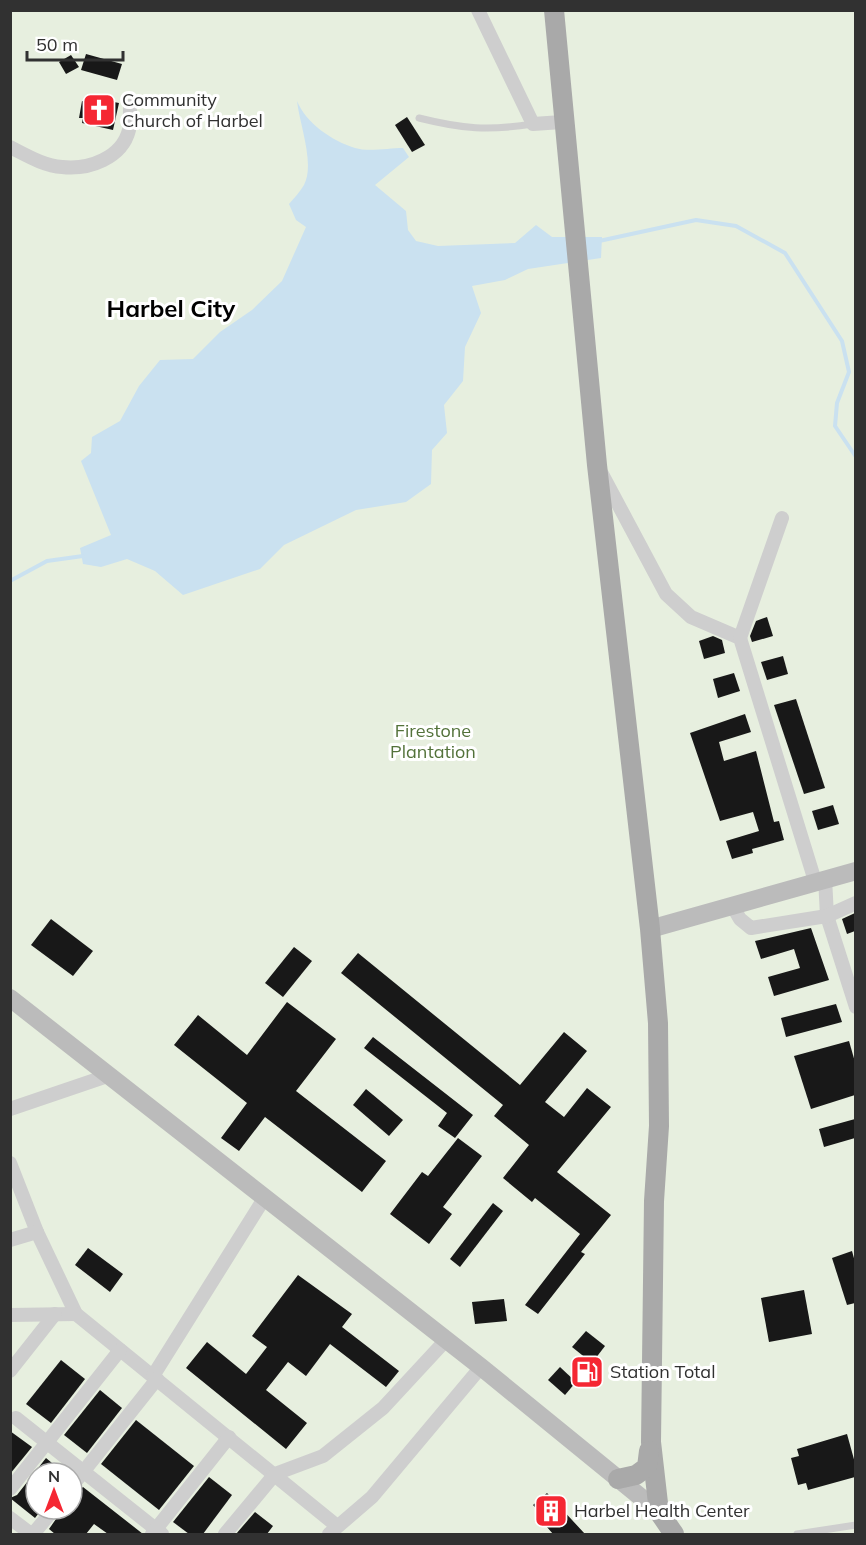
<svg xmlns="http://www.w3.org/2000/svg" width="866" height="1545" viewBox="0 0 866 1545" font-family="Mulish,sans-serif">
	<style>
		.green { fill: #e7efdf; fill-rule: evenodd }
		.water { fill: #cae1f0 }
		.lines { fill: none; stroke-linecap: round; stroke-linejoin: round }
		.stream { stroke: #cae1f0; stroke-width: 4 }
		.building { fill: #181818 }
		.lane { stroke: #cecece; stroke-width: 7 }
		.street { stroke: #cecece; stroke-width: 14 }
		.secondary { stroke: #bbb; stroke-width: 18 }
		.primary { stroke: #a9a9a9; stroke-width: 20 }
		.labels { text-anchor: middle; stroke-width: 6; stroke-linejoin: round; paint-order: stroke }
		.poi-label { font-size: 18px; fill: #313131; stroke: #fff; text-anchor: start }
		.park-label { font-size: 18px; fill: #53723a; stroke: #fff }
		.district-label { font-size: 24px; font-weight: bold; fill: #000; stroke: #fff }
	</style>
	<rect width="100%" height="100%" fill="#fff"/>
	<path class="green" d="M10,11H855V1534H11ZM36,1473H72V1509H36Z"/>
	<path class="water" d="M297,101C306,123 332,141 355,148C368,152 389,148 403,148L409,157L375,185L406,211L408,230L416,241L438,246L515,243L536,225L552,237H602L601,258L528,269L505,280L472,286L481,313L465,347L463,381L444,405L447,433L432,450L431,484L406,502L356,510L284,545L260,569L183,595L155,571L127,559L101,567L83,564L80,548L111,535L81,461L91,453L92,437L120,421L139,386L160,360L193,359L220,332L252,310L282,281L306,227L296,220L289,204C294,198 300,192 304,185C315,164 300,126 297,101Z"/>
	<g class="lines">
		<g class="stream">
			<path d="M599,241L696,220L736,226L785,253L842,341L849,372L837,403L835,426L856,457"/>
			<path d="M10,581L47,561L83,556"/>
		</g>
	</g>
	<g class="building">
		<path d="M86,54L122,64L117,80L81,70Z"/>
		<path d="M71,55L79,67L66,74L59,62Z"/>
		<path d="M88,97L119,103L113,130L82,123L83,118H79L82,101L87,102Z"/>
		<path d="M407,117L425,145L412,152L395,125Z"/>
		<path d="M767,617L773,636L752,642L750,636L756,621Z"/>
		<path d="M713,636L722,640L725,653L704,659L699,641Z"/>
		<path d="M783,656L788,674L767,680L761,662Z"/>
		<path d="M734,673L740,691L718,698L713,679Z"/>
		<path d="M796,699L825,788L804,794L774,705Z"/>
		<path d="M745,714L751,732L719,742L724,761L756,751L774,822L779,821L784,840L752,849L753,853L732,859L726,841L759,831L753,812L720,821L690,733Z"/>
		<path d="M833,805L839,824L818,830L812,811Z"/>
		<path d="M855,913V931L847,934L842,919Z"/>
		<path d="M51,919L93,951L73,976L31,945Z"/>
		<path d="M811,928L829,980L774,996L768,977L800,968L794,949L761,959L755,941Z"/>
		<path d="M294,947L312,961L283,997L265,983Z"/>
		<path d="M358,953L520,1085L564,1032L587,1051L545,1102L564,1117L587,1088L611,1107L557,1172L611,1215L581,1252L585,1254L538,1314L525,1305L580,1234L535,1198L532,1202L503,1178L529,1145L494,1116L503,1105L341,973Z"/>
		<path d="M287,1002L336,1039L296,1091L386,1161L362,1192L265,1117L239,1151L221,1138L247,1103L174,1045L198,1015L247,1055Z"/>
		<path d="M836,1004L842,1022L786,1037L781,1018Z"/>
		<path d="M373,1037L473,1115L455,1138L438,1126L447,1113L364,1048Z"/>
		<path d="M849,1041L855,1062V1095L811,1109L794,1056Z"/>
		<path d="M366,1089L403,1120L389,1136L353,1105Z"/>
		<path d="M855,1119V1138L824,1147L819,1129Z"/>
		<path d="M458,1138L482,1156L443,1207L452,1214L429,1244L390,1214L422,1172L428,1176Z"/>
		<path d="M493,1203L503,1211L460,1267L450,1259Z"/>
		<path d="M88,1248L123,1274L110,1292L75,1265Z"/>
		<path d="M852,1251L855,1262V1303L847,1305L832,1258Z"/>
		<path d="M298,1275L352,1314L342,1327L399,1371L386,1387L330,1344L306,1376L288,1362L266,1390L307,1423L286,1449L186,1368L207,1342L246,1374L267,1347L252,1336Z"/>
		<path d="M804,1290L812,1334L769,1342L761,1298Z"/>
		<path d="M504,1299L507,1321L475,1324L472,1302Z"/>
		<path d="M586,1331L605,1346L592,1363L572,1347Z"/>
		<path d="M61,1360L85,1379L51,1423L26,1404Z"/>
		<path d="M560,1367L576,1382L565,1395L548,1380Z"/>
		<path d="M100,1390L122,1408L87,1453L64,1435Z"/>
		<path d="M136,1420L194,1466L159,1510L101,1464Z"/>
		<path d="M10,1431L32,1447L10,1474Z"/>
		<path d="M847,1434L855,1463V1477L808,1490L806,1483L798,1485L791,1458L799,1456L797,1449Z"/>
		<path d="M46,1458L64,1473H36V1509H42L35,1518L10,1498L17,1495Z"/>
		<path d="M209,1477L232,1495L203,1534H189L173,1522Z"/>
		<path d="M83,1487L106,1505L143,1534H108L94,1524L86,1534H55L49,1529L63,1509H72V1496Z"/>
		<path d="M547,1493L585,1534H553L540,1519L543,1516L533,1505Z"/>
		<path d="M255,1512L273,1526L267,1534H236Z"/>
	</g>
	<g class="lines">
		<g class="lane">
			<path d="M419,118C463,129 488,131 533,124"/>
			<path d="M797,1534L856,1525"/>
		</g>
		<g class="street">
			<path d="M478,10L533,124L562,122"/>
			<path d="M10,147C26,155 44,166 62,167C89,170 122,158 129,130C130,122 130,114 130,106"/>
			<path d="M602,474L666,594L691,617L740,638L815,881"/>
			<path d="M740,638L782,518"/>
			<path d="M825,878L827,916L856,1007"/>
			<path d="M733,907L740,919L751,928L827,916L856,903"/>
			<path d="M10,1109L110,1075"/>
			<path d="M10,1163L37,1232L76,1314L337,1526"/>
			<path d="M10,1240L37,1232"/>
			<path d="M10,1315L76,1314"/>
			<path d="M10,1371L55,1314"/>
			<path d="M153,1376L265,1197"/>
			<path d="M16,1418L162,1534"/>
			<path d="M72,1486L157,1379"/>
			<path d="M10,1489L120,1350"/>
			<path d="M10,1518L31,1534"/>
			<path d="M33,1534L54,1509"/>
			<path d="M152,1534L229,1437"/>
			<path d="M225,1534L275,1474L323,1456L383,1408L446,1340"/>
			<path d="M329,1534L372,1497L481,1367"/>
		</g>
		<g class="secondary">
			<path d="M650,929L856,871"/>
			<path d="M10,998L481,1367L659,1512"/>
		</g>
		<g class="primary">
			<path d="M554,10L597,465L650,929L658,1023L659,1126L654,1201L651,1442L659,1512L674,1534"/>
			<path d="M618,1479L636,1475L647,1467L649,1451"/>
		</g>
	</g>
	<defs>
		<g id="church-square" transform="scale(1.725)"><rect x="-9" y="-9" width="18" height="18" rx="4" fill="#f52733" stroke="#fff"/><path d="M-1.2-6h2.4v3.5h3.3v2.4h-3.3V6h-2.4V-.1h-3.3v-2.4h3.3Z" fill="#fff"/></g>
		<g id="fuel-square" transform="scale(1.725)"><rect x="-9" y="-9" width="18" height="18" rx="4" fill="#f52733" stroke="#fff"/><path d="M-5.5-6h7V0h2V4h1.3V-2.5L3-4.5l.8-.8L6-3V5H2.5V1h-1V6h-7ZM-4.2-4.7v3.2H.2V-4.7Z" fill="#fff"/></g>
		<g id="building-square" transform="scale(1.725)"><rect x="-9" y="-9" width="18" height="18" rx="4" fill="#f52733" stroke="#fff"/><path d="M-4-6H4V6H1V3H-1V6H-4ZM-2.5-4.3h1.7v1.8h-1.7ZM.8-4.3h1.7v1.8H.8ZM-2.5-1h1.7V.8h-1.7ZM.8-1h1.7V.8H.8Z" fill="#fff"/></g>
	</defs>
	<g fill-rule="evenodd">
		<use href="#church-square" x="99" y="110"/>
		<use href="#fuel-square" x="587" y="1372"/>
		<use href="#building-square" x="551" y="1511"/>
	</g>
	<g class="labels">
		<g class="poi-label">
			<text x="122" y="106">Community<tspan x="122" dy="21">Church of Harbel</tspan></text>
			<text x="610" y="1378">Station Total</text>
			<text x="574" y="1517">Harbel Health Center</text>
		</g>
		<g class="park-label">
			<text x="433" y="737">Firestone<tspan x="433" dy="21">Plantation</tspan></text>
		</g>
		<g class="district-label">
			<text x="171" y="317">Harbel City</text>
		</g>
	</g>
	<rect width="866" height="1545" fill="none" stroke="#313131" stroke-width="24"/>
	<g transform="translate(54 1491)"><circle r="28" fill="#ffffff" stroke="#adadad" stroke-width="1.5"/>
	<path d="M0-4.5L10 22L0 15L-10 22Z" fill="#f52733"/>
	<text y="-9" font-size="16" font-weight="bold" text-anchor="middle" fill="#313131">N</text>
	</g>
	<path d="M27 51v9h96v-9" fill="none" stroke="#313131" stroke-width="3"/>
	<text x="36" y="51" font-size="18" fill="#313131" stroke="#ffffff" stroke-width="4.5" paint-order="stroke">50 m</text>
</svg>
